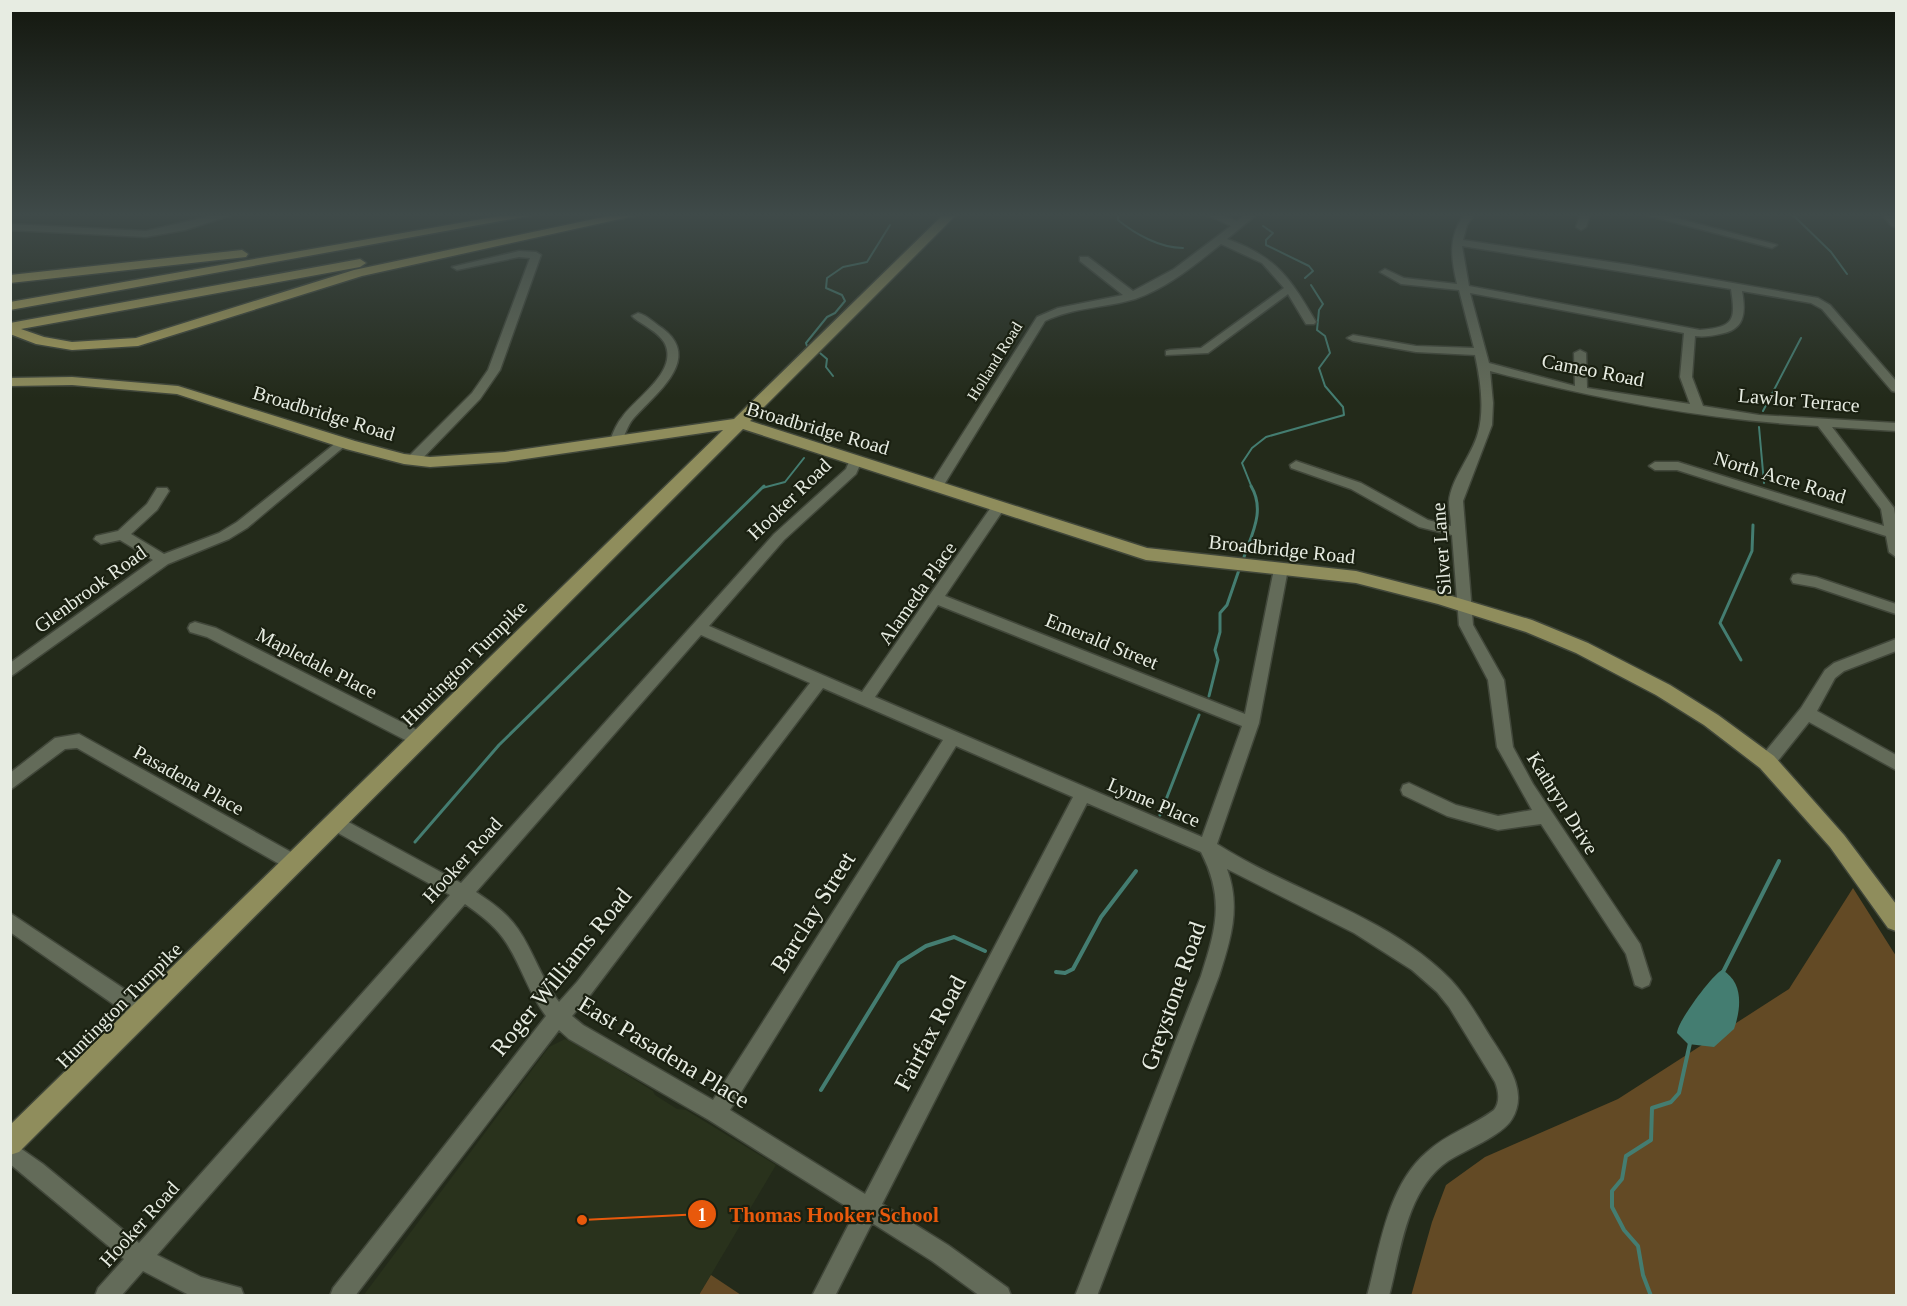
<svg xmlns="http://www.w3.org/2000/svg" width="1907" height="1306" viewBox="0 0 1907 1306" font-family="'Times New Roman',serif">
	<style>
		.built { fill: #29321c }
		.forest { fill: #634a25 }
		.water { fill: #447d71 }
		.lines { fill: none; stroke-linecap: round; stroke-linejoin: round }
		.stream-far2 { stroke: #447d71; stroke-width: 2 }
		.stream-far1 { stroke: #447d71; stroke-width: 3 }
		.stream { stroke: #447d71; stroke-width: 4 }
		.minor-casing { stroke: #41473a; stroke-width: 3 }
		.major-casing { stroke: #41473a; stroke-width: 3 }
		.highway-casing { stroke: #41473a; stroke-width: 3 }
		.minor { fill: #636b59; fill-rule: evenodd }
		.major { fill: #8f8d5c; fill-rule: evenodd }
		.highway { fill: #ada35e; fill-rule: evenodd }
		.labels { text-anchor: middle; stroke-width: 4.5; stroke-linejoin: round; paint-order: stroke }
		.far-street-label { font-size: 16px; fill: #e7ece2; stroke: #1a2011 }
		.street-label { font-size: 20px; fill: #e7ece2; stroke: #1a2011 }
		.near-street-label { font-size: 24px; fill: #e7ece2; stroke: #1a2011 }
		.leader { fill: none; stroke: #e8590c; stroke-width: 2 }
		.callout-dot { fill: #e8590c; stroke: #1a2011; stroke-width: 2 }
		.mark-label { font-size: 18px; text-anchor: middle; font-weight: bold; fill: #fff }
		.callout-label { font-size: 21px; text-anchor: middle; font-weight: bold; fill: #e8590c; stroke: #1a2011; stroke-width: 4.5; stroke-linejoin: round; paint-order: stroke }
	</style>
	<rect width="100%" height="100%" fill="#232a1a"/>
	<path class="built" d="M565,1039L573,1042L653,1091L655,1095L677,1109L686,1110L776,1165L699,1295L363,1296L549,1047Z"/>
	<g class="forest">
		<path d="M1853,888L1896,956V1295L1411,1296L1432,1222L1446,1185L1485,1157L1618,1099L1789,989Z"/>
		<path d="M711,1275L741,1295H699Z"/>
	</g>
	<path class="water" d="M1722,970C1744,982 1741,1009 1734,1029L1714,1047L1688,1044L1677,1033C1677,1022 1712,975 1722,970Z"/>
	<g class="lines">
		<g class="stream-far2">
			<path d="M1118,215V220C1135,234 1160,248 1183,248"/>
			<path d="M1793,215L1831,252L1847,274"/>
			<path d="M1263,226L1273,233L1266,240V245L1309,266L1313,271L1305,278"/>
			<path d="M807,346L806,343L827,317L835,313L845,301L842,295L826,288L827,278L843,267L867,262L890,225"/>
			<path d="M820,353L827,359L826,367L833,376"/>
			<path d="M1763,411L1801,338"/>
			<path d="M1759,427L1764,483"/>
			<path d="M762,488L785,482L804,458"/>
			<path d="M1252,488L1242,463L1252,448L1266,437L1344,415L1343,407L1325,386L1319,368L1330,353L1325,336L1317,330L1319,310L1323,304L1311,285"/>
		</g>
		<g class="stream-far1">
			<path d="M1243,560C1251,535 1266,511 1251,486"/>
			<path d="M1741,660L1720,623L1752,551L1753,525"/>
			<path d="M1209,696L1218,660L1215,650L1220,632V613L1227,605L1240,567"/>
			<path d="M1160,815L1199,715"/>
			<path d="M415,842L499,745L764,486"/>
		</g>
		<g class="stream">
			<path d="M1056,972L1065,973L1073,969L1101,917L1136,871"/>
			<path d="M1723,972L1779,861"/>
			<path d="M821,1090L899,963L926,946L954,937L985,951"/>
			<path d="M1651,1296L1643,1275L1638,1246L1624,1230L1612,1207V1191L1622,1179L1626,1156L1651,1140L1652,1108L1671,1102L1679,1093L1690,1043"/>
		</g>
		<g class="minor-casing">
			<g id="minor">
				<path d="M214,215H232L185,230L146,237L10,230V224L146,231Z"/>
				<path d="M1207,215H1222L1237,221L1244,215H1256L1227,239C1277,257 1290,278 1316,322L1314,324H1306L1288,294L1208,353L1166,355V351L1170,350L1201,348L1284,288L1262,263L1221,244C1195,265 1167,288 1135,299C1105,308 1074,307 1045,321L942,488H932L930,485L1037,317L1058,308L1123,295L1080,261V257H1088L1133,291L1174,269L1231,226Z"/>
				<path d="M1464,215H1474L1467,225L1463,240L1630,265L1818,298L1830,305L1896,381V392L1892,391L1822,309L1811,303L1742,291C1746,313 1745,330 1720,334C1712,336 1703,337 1695,336L1692,377L1703,406L1759,415L1896,423V431L1832,427L1894,508L1896,521V557L1889,552L1886,536L1677,470H1655L1649,466L1655,462H1678L1884,526L1881,509L1818,426C1707,420 1597,399 1490,371L1493,403L1492,425L1463,501L1473,625L1504,680L1513,747L1533,784L1640,944L1651,979L1649,985L1642,988L1635,985L1626,954L1541,824L1498,830L1447,816L1403,795L1401,790L1403,785L1409,783L1456,805L1498,816L1532,810L1497,747L1488,680L1459,625L1452,535L1419,527L1351,489L1291,468L1290,465L1296,461L1361,483L1428,520L1451,526C1451,518 1449,510 1449,502C1451,478 1472,456 1478,433C1485,408 1480,378 1475,355L1416,352L1353,341L1347,338L1353,335L1416,346L1474,348L1459,290L1401,284L1380,272L1385,269L1404,278L1457,284C1451,258 1448,237 1464,215ZM1462,246L1731,289C1736,321 1734,327 1700,330L1469,286ZM1470,293L1684,333L1680,377L1690,404L1587,388L1586,353L1580,350L1574,353L1575,386L1489,363Z"/>
				<path d="M1580,215H1590L1586,227L1581,230L1576,227Z"/>
				<path d="M1646,215H1665L1777,245L1772,248Z"/>
				<path d="M1882,215H1893L1896,219V227L1892,226Z"/>
				<path d="M519,251L536,252L541,255L500,370L480,399L418,463H408V457L472,393L488,370L530,258L519,257L457,270L452,267Z"/>
				<path d="M638,313C647,315 654,323 662,328C704,359 655,394 633,419C627,426 625,436 620,444L616,445L610,441C613,432 617,423 623,416C637,397 680,370 664,342C658,332 643,325 634,318L632,316Z"/>
				<path d="M342,438L348,442L346,445L247,528L229,539L168,564L10,677V663L153,560L120,540L101,544L94,539L96,536L118,531L147,504L157,488H167L169,491L157,510L131,534L164,554L219,533L237,522Z"/>
				<path d="M856,456L862,460L856,474L784,540L709,626L862,692L994,503H1004L1006,506L945,596L1245,714L1274,569L1276,565H1286L1288,569L1259,723L1217,844C1292,892 1388,915 1451,980C1469,999 1481,1023 1495,1044C1509,1066 1528,1093 1512,1119C1502,1136 1465,1150 1448,1161C1406,1190 1401,1251 1389,1296H1367C1380,1248 1387,1186 1427,1152C1446,1134 1473,1126 1494,1110C1500,1102 1499,1092 1495,1082L1449,1007L1437,992L1412,970L1354,933L1227,869C1241,907 1231,939 1219,976L1097,1296H1075L1201,976C1216,929 1225,899 1201,852L1087,803L882,1204L948,1245L1008,1288L1011,1296H980L932,1261L872,1223L835,1296H812L855,1212L709,1120L569,1039L559,1030L355,1296H330L333,1288L546,1016C527,991 520,961 503,938C493,924 479,914 465,904L157,1255L201,1277L241,1288L244,1296H191L143,1271L121,1296H95L98,1288L124,1259L10,1164V1141L43,1164L139,1243L450,895L329,828L327,823L329,818L335,816L341,818L461,883L774,534L846,469L851,457ZM938,605L1242,726L1202,837L875,697ZM701,635L810,683L577,982L559,1002C541,979 534,952 518,929C507,913 491,902 476,892ZM823,688L943,740L713,1100L583,1025L572,1016L591,994ZM956,746L1073,797L865,1194L730,1110Z"/>
				<path d="M1798,574L1816,577L1896,604V614L1815,587L1793,583L1791,579L1793,575Z"/>
				<path d="M195,622L216,628L425,734L427,739L425,744L419,746L413,744L207,637L190,632L188,628L190,624Z"/>
				<path d="M1896,639V651L1844,671L1835,678L1817,711L1896,755V770L1809,722L1773,767L1767,769L1761,767L1759,762L1761,757L1801,708L1825,670L1834,663Z"/>
				<path d="M79,734L300,857L303,863L300,869L294,871L288,869L77,748L65,749L10,790V773L55,738Z"/>
				<path d="M10,913L150,1006L153,1013L150,1020L143,1022L136,1020L10,932Z"/>
			</g>
		</g>
		<g class="major-casing">
			<path id="major" d="M943,215H956L750,421L1147,548L1356,571L1438,592L1532,620L1588,643L1670,685L1718,715L1774,756L1844,835L1896,904V931L1888,928L1830,847L1760,768L1704,725L1656,695L1576,653L1526,632L1438,604L1356,583L1146,560L743,429L19,1152L10,1155V1125L723,430L505,462L430,467L404,464L346,449L177,394L72,385L10,386V378L72,377L178,386L355,441L404,454L430,457L505,452L734,419Z"/>
		</g>
		<g class="highway-casing">
			<g id="highway">
				<path d="M505,215H534L10,310V302Z"/>
				<path d="M613,215H638L362,276L138,346L72,350L36,344L10,334V323L360,259L366,263L360,267L21,329L44,337L72,342L136,338L354,270Z"/>
				<path d="M242,250L248,254L246,257L10,283V275Z"/>
			</g>
		</g>
		<use href="#minor" class="minor"/>
		<use href="#major" class="major"/>
		<use href="#highway" class="highway"/>
	</g>
	<linearGradient id="sky" x2="0" y2="1"><stop stop-color="#13170e"/><stop offset="0.54" stop-color="#3f4a49"/><stop offset="1" stop-color="#3f4a49" stop-opacity="0"/></linearGradient>
	<rect width="1907" height="398" fill="url(#sky)"/>
	<g class="labels">
		<g class="far-street-label">
			<text transform="translate(994 361) rotate(-58)" y="6">Holland Road</text>
		</g>
		<g class="street-label">
			<text transform="translate(1593 370) rotate(11)" y="7">Cameo Road</text>
			<text transform="translate(1799 400) rotate(5)" y="7">Lawlor Terrace</text>
			<text transform="translate(324 413) rotate(17)" y="7">Broadbridge Road</text>
			<text transform="translate(818 428) rotate(16)" y="7">Broadbridge Road</text>
			<text transform="translate(1780 477) rotate(17)" y="7">North Acre Road</text>
			<text transform="translate(789 499) rotate(-44)" y="7">Hooker Road</text>
			<text transform="translate(1282 549) rotate(6)" y="7">Broadbridge Road</text>
			<text transform="translate(1441 549) rotate(-94)" y="7">Silver Lane</text>
			<text transform="translate(90 589) rotate(-36)" y="7">Glenbrook Road</text>
			<text transform="translate(917 593) rotate(-55)" y="7">Alameda Place</text>
			<text transform="translate(1102 641) rotate(22)" y="7">Emerald Street</text>
			<text transform="translate(317 663) rotate(27)" y="7">Mapledale Place</text>
			<text transform="translate(464 663) rotate(-45)" y="7">Huntington Turnpike</text>
			<text transform="translate(189 780) rotate(29)" y="7">Pasadena Place</text>
			<text transform="translate(1154 802) rotate(23)" y="7">Lynne Place</text>
			<text transform="translate(1563 803) rotate(58)" y="7">Kathryn Drive</text>
			<text transform="translate(462 860) rotate(-48)" y="7">Hooker Road</text>
			<text transform="translate(119 1005) rotate(-45)" y="7">Huntington Turnpike</text>
			<text transform="translate(139 1224) rotate(-48)" y="7">Hooker Road</text>
		</g>
		<g class="near-street-label">
			<text transform="translate(813 912) rotate(-58)" y="8">Barclay Street</text>
			<text transform="translate(561 972) rotate(-51)" y="8">Roger Williams Road</text>
			<text transform="translate(1173 996) rotate(-71)" y="8">Greystone Road</text>
			<text transform="translate(930 1033) rotate(-62)" y="8">Fairfax Road</text>
			<text transform="translate(664 1052) rotate(31)" y="8">East Pasadena Place</text>
		</g>
	</g>
	<path class="leader" d="M582 1220L702 1214"/>
	<g class="callout-dot">
		<circle cx="582" cy="1220" r="6"/>
		<circle cx="702" cy="1214" r="15"/>
	</g>
	<g class="mark-label">
		<text x="702" y="1221">1</text>
	</g>
	<g class="callout-label">
		<text x="834" y="1222">Thomas Hooker School</text>
	</g>
	<rect width="1907" height="1306" fill="none" stroke="#e7ece2" stroke-width="24"/>
</svg>
